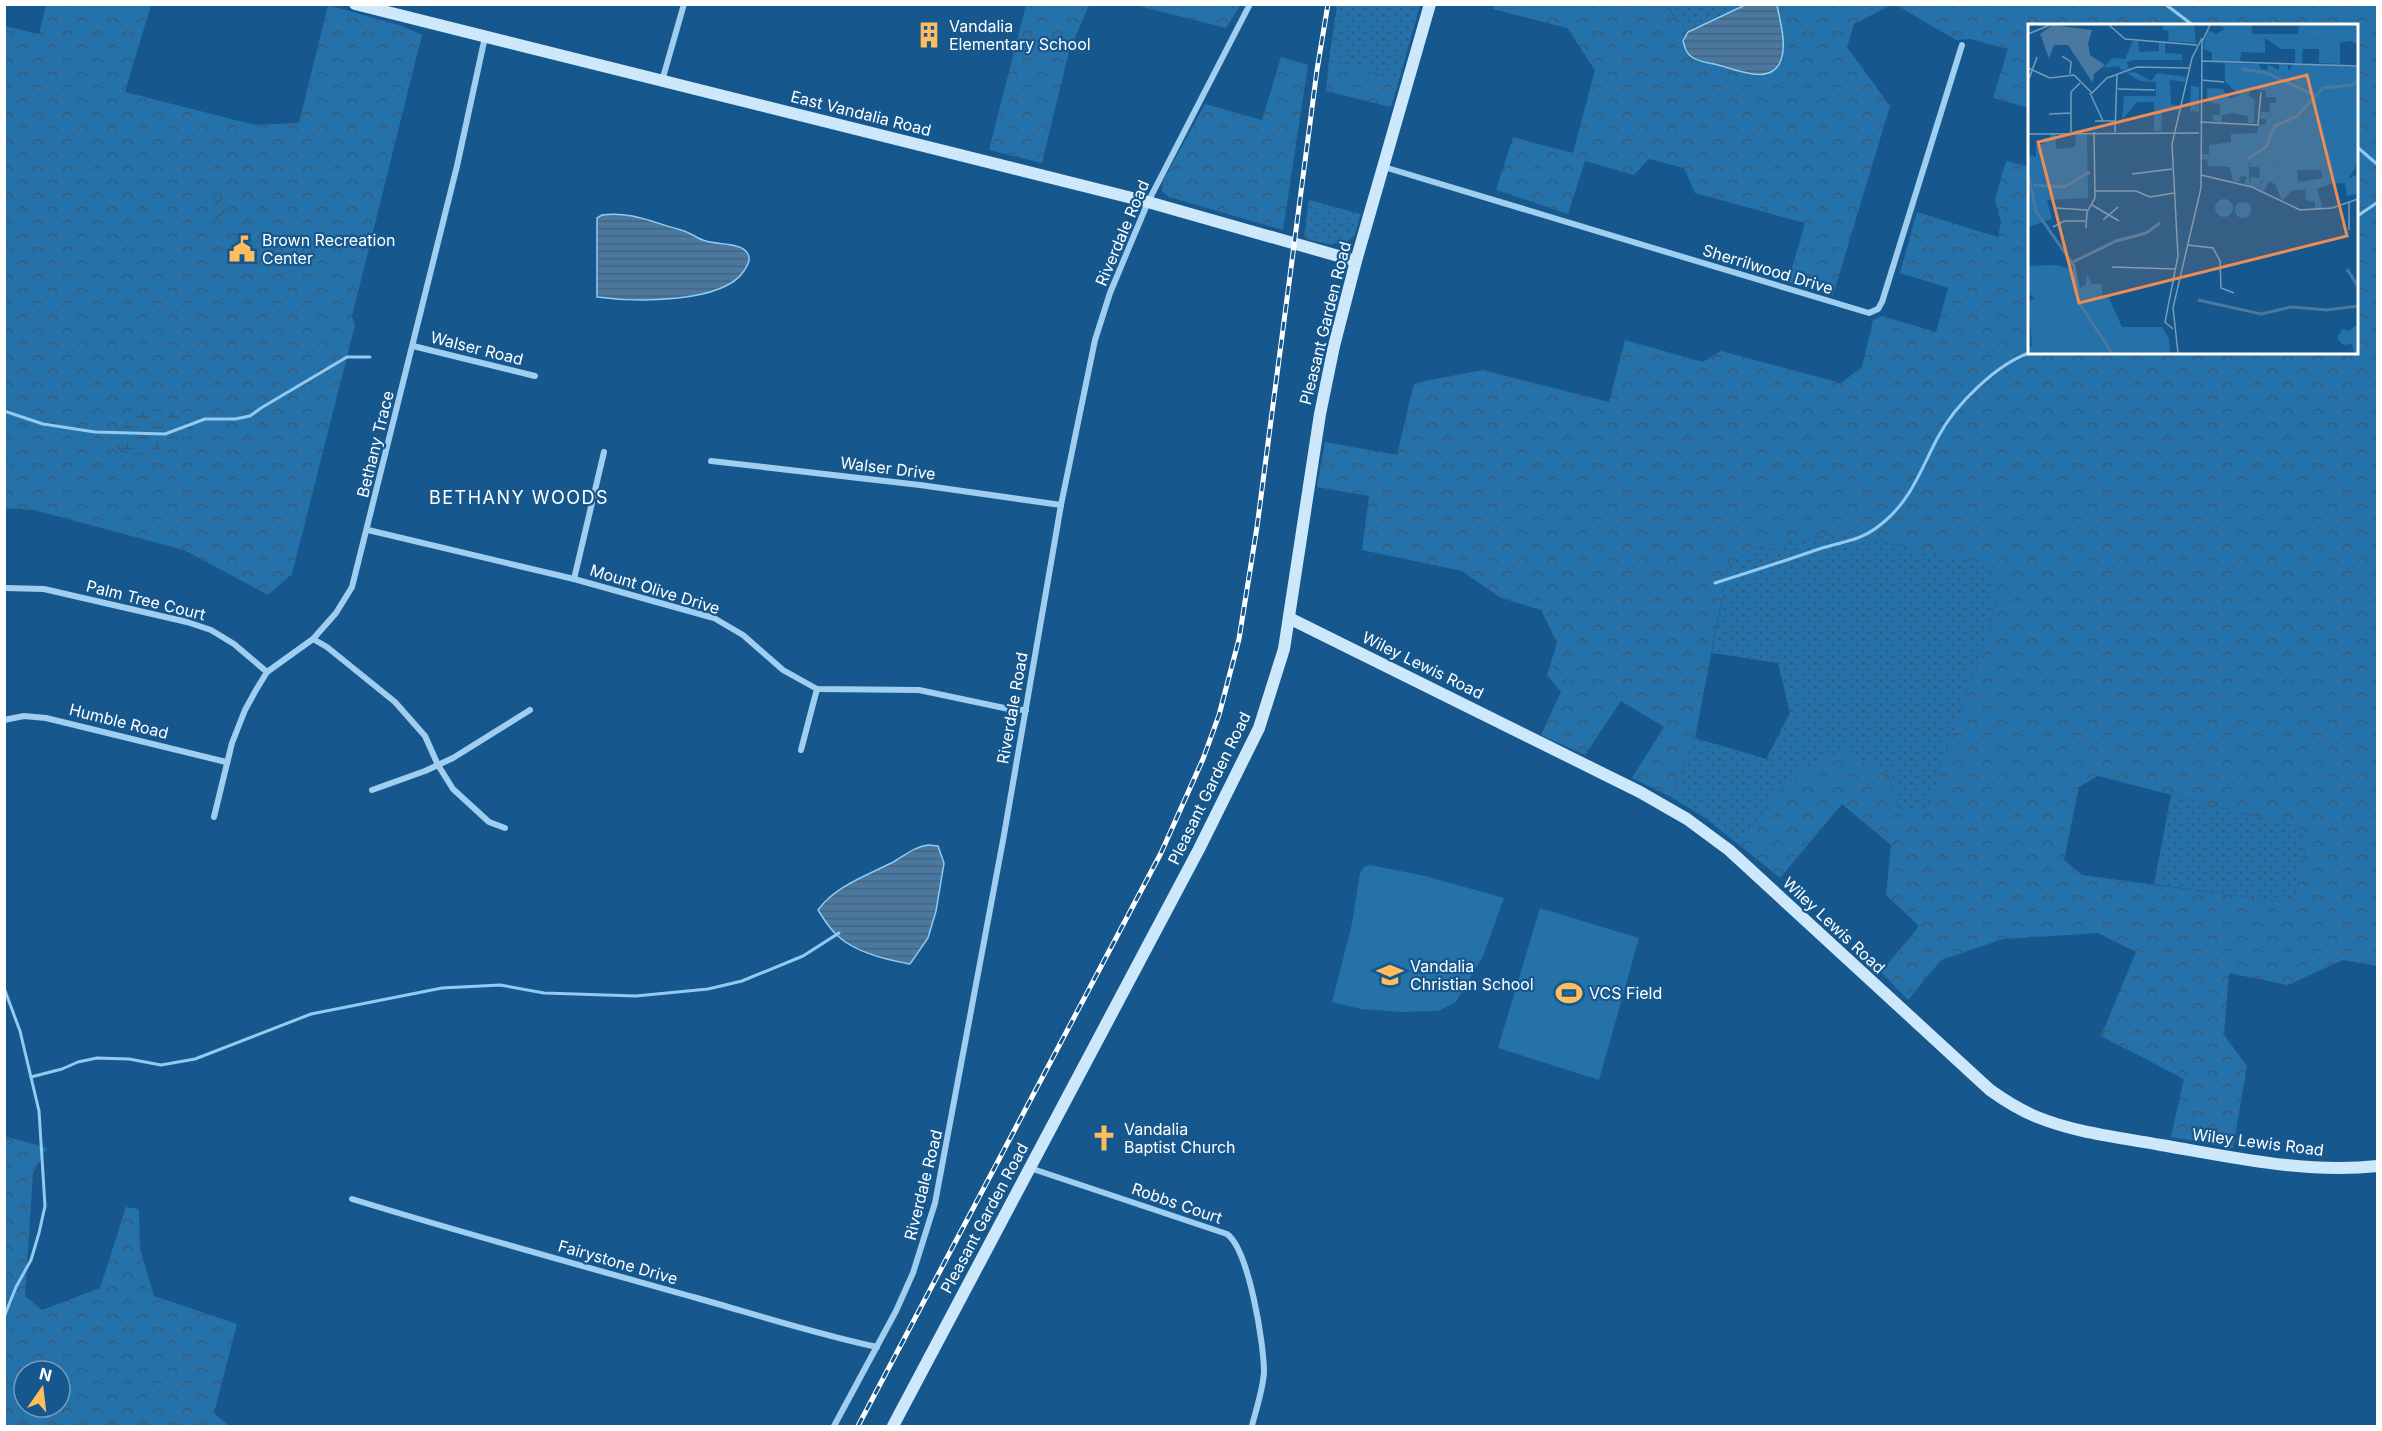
<svg xmlns="http://www.w3.org/2000/svg" width="2382" height="1431" viewBox="0 0 2382 1431" font-family="Inter,sans-serif">
	<style>
		.grass { fill: url(#grass-dots) }
		.forest { fill: url(#forest-crowns); fill-rule: evenodd }
		.wetland { fill: url(#wetland-marsh) }
		.garden { fill: url(#garden-furrows) }
		.pitch { fill: #2571a9 }
		.water { fill: url(#water-rules); stroke: #92caf2; stroke-width: 1.5 }
		.lines { fill: none; stroke-linecap: round; stroke-linejoin: round }
		.stream { stroke: #92caf2; stroke-width: 3 }
		.street { stroke: #a0cef0; stroke-width: 6 }
		.secondary { stroke: #cde7fb; stroke-width: 12 }
		.rail-casing { stroke: #fff; stroke-width: 5 }
		.rail { stroke: #16588d; stroke-width: 3; stroke-dasharray: 9; stroke-linecap: butt }
		.labels { text-anchor: middle; stroke-width: 4.5; stroke-linejoin: round; paint-order: stroke }
		.poi-label { font-size: 16px; fill: #fff; stroke: #16588d; text-anchor: start }
		.street-label { font-size: 16px; fill: #fff; stroke: #16588d }
		.neighbourhood-label { font-size: 18px; letter-spacing: 1.5px; fill: #fff; stroke: #16588d }
		.inset-river { fill: none; stroke: #4979a0; stroke-width: 3 }
		.inset-road { fill: none; stroke: #739bbb; stroke-width: 1.5 }
		.view { fill: #ef8b55; fill-opacity: 0.15; stroke: #ef8b55; stroke-width: 3 }
		.inset-edge { fill: none; stroke: #fff; stroke-width: 3 }
	</style>
	<defs>
		<pattern id="grass-dots" width="8" height="8" patternUnits="userSpaceOnUse" patternTransform="scale(1.5)"><rect width="8" height="8" fill="#2571a9"/><path d="M2 2h.1M6 6h.1" fill="none" stroke="#3c5b71" stroke-width="1.8" stroke-linecap="round"/></pattern>
		<pattern id="forest-crowns" width="20" height="18" patternUnits="userSpaceOnUse" patternTransform="scale(1.5)"><rect width="20" height="18" fill="#2571a9"/><path d="M2 6a3 3 0 1 1 6 0M12 15a3 3 0 1 1 6 0" fill="none" stroke="#3c5b71"/></pattern>
		<pattern id="wetland-marsh" width="20" height="14" patternUnits="userSpaceOnUse" patternTransform="scale(1.5)"><rect width="20" height="14" fill="#2571a9"/><path d="M1 5h8M5 5V1M11 12h8M15 12V8" fill="none" stroke="#3c5b71"/></pattern>
		<pattern id="garden-furrows" width="10" height="10" patternUnits="userSpaceOnUse" patternTransform="scale(1.5)"><rect width="10" height="10" fill="#2571a9"/><path d="M-1 1l2-2M0 10L10 0M9 11l2-2" fill="none" stroke="#3c5b71"/></pattern>
		<pattern id="water-rules" width="6" height="5" patternUnits="userSpaceOnUse" patternTransform="scale(1.5)"><rect width="6" height="5" fill="#4979a0"/><path d="M0 2.5h6" fill="none" stroke="#4a6276"/></pattern>
	</defs>
	<rect width="100%" height="100%" fill="#16588d"/>
	<g class="grass">
		<path d="M1337,5H1420L1398,84L1368,69L1329,60Z"/>
		<path d="M1666,5H1745L1688,32Z"/>
		<path d="M1309,200L1361,214L1354,237C1338,249 1321,243 1304,238Z"/>
		<path d="M1842,533L1985,563L1998,599L1926,814L1899,810L1887,773L1787,781L1738,844L1705,818L1671,797L1695,738L1766,759L1790,713L1778,663L1712,653L1728,566L1755,548Z"/>
		<path d="M2171,795L2297,827L2307,841L2296,893L2282,902L2154,884Z"/>
	</g>
	<g class="forest">
		<path d="M1494,4L1665,5L1688,32L1683,41L1782,58V31L1777,5H1891L1854,24L1847,47L1890,106L1833,295L1788,282L1805,223L1695,193L1684,168L1649,159L1634,175L1585,161L1568,214L1496,190L1513,137L1573,153L1595,70L1567,28L1493,9Z"/>
		<path d="M46,5H151L125,92L255,125L299,123L328,5L402,26L422,35L352,316L355,325L292,574L268,595L184,550L34,510L5,508L4,26L39,34ZM141,411L160,414L203,433C195,435 187,436 179,439C156,448 146,459 120,451L118,446Z"/>
		<path d="M1026,5H1089L1069,51L1042,163L989,150Z"/>
		<path d="M1135,5H1240L1226,28Z"/>
		<path d="M1896,5H2377V966L2343,960L2288,985L2229,973L2224,1035L2247,1066L2233,1148L2171,1137L2184,1079L2101,1036L2136,952L2098,933L2003,939L1941,960L1908,1000L1881,972L1919,926L1886,895L1891,845L1842,804L1780,878L1738,844L1787,781L1840,750L1887,773L1899,810L1926,813L1998,599L1984,563L1842,533L1755,548L1728,566L1695,738L1671,797L1632,778L1664,727L1621,701L1585,755L1541,735L1561,692L1547,675L1557,643L1541,610L1501,598L1462,571L1362,550L1369,496L1317,487L1325,442L1397,455L1414,383L1483,370L1609,402L1625,340L1703,362L1721,351L1841,383L1862,367L1873,320L1882,316L1936,332L1948,288L1900,273L1917,212L1998,237L2001,223L1995,199L2006,161L2029,167L2030,352H2356V26H2030L2029,108L1993,98L2008,49L1970,39L1956,40ZM2098,776L2297,827L2307,841L2296,893L2282,902L2082,875L2064,860L2079,787Z"/>
		<path d="M1281,57L1308,65L1283,230L1169,197L1162,191L1163,181L1205,104L1262,120Z"/>
		<path d="M1329,60L1368,69L1398,84L1391,107L1326,91Z"/>
		<path d="M4,1136L47,1148L33,1173L25,1296L42,1310L100,1288L126,1207L139,1209L140,1249L154,1296L237,1324L214,1413L229,1426H5ZM24,1371H60V1407H24Z"/>
	</g>
	<path class="wetland" d="M141,411C162,414 192,409 209,422V425L203,433L179,439L153,452L132,454L120,450C117,441 122,417 131,413C133,411 138,411 141,411Z"/>
	<path class="garden" d="M213,197H224L227,218L215,222Z"/>
	<g class="pitch">
		<path d="M1370,865L1425,876L1504,898L1483,956L1456,1002L1438,1011L1401,1012L1361,1009L1332,1002L1352,924L1360,873L1364,867Z"/>
		<path d="M1540,908L1639,938L1599,1080L1498,1048Z"/>
	</g>
	<g class="water">
		<path d="M1745,5H1777C1780,21 1787,44 1781,60C1772,86 1737,70 1718,65C1710,63 1698,62 1692,57C1686,53 1685,48 1683,41L1688,32Z"/>
		<path d="M602,215C631,211 654,223 681,230C690,232 697,239 706,241C717,245 742,242 748,254C751,260 747,266 744,271C722,304 633,302 597,297V218Z"/>
		<path d="M928,845L938,846L944,863L936,911L928,938L910,964C887,960 857,953 839,937C830,930 824,919 818,910C836,885 869,875 895,861C907,854 914,847 928,845Z"/>
	</g>
	<g class="lines">
		<g class="stream">
			<path d="M2165,4L2194,26"/>
			<path d="M2356,146L2378,165"/>
			<path d="M2356,217L2378,202"/>
			<path d="M4,411L43,424L95,432L165,434L205,419H235L250,416L261,408L347,357H370"/>
			<path d="M1715,583C1750,572 1785,561 1819,549C1847,540 1861,542 1885,521C1912,498 1922,467 1938,437C1955,405 1997,363 2032,352"/>
			<path d="M4,988L20,1031L39,1111L45,1206L39,1233L31,1260L16,1287L4,1317"/>
			<path d="M31,1077L62,1069L78,1062L97,1058L129,1059L161,1065L195,1059L311,1014L442,988L500,985L544,993L636,996L708,989L742,981L803,956L839,933"/>
		</g>
		<g class="street">
			<path d="M662,81L684,4"/>
			<path d="M1384,167L1869,313L1878,309L1882,302L1962,45"/>
			<path d="M413,346L535,376"/>
			<path d="M711,461L920,485L1061,505"/>
			<path d="M368,530L574,579L714,618L743,635L783,670L817,689L919,690L1009,709L1026,710"/>
			<path d="M574,579L604,452"/>
			<path d="M5,588L44,589L187,622L211,630L234,644L267,672"/>
			<path d="M313,639L327,647L395,702L425,736L438,765L453,789L489,822L505,828"/>
			<path d="M4,720L24,716L46,718L226,762"/>
			<path d="M801,750L817,689"/>
			<path d="M372,790L425,771L453,758L530,710"/>
			<path d="M214,817L232,743L245,710L256,690L267,672L313,639L336,613L352,587L457,166L485,37"/>
			<path d="M1030,1168L1227,1234C1249,1250 1264,1344 1264,1372C1263,1390 1256,1409 1252,1426"/>
			<path d="M352,1199C466,1234 582,1266 697,1298C757,1315 816,1334 877,1347"/>
			<path d="M834,1426L896,1311L913,1273L935,1203L1004,835L1061,505L1095,340L1110,293L1148,202L1250,4"/>
		</g>
		<g class="secondary">
			<path d="M355,4L1148,202L1356,261"/>
			<path d="M1289,618L1640,792L1687,819L1729,850L1990,1090C2004,1100 2020,1110 2037,1117C2076,1133 2119,1137 2161,1145C2232,1157 2305,1174 2378,1166"/>
			<path d="M893,1426L1199,849L1259,728L1284,649L1320,414L1334,346L1356,261L1430,4"/>
		</g>
		<g class="rail-casing">
			<path id="rail" d="M858,1426L1161,853L1203,759L1219,715L1239,639L1257,527L1317,70L1328,4"/>
		</g>
		<use href="#rail" class="rail"/>
	</g>
	<defs>
		<g id="building-bare" transform="scale(2.07)"><path d="M-4-6H4V6H1V3H-1V6H-4ZM-2.5-4.3h1.7v1.8h-1.7ZM.8-4.3h1.7v1.8H.8ZM-2.5-1h1.7V.8h-1.7ZM.8-1h1.7V.8H.8Z" fill="#ffbd5e" stroke="#16588d" stroke-width="2.5" paint-order="stroke"/></g>
		<g id="civic-bare" transform="scale(2.07)"><path d="M-.6-6.5H3V-4.5H.6V-3L4-1V1h2V6H-6V1h2V-1L-.6-3ZM-1.2 2.5V6h2.4V2.5Z" fill="#ffbd5e" stroke="#16588d" stroke-width="2.5" paint-order="stroke"/></g>
		<g id="school-bare" transform="scale(2.07)"><path d="M0-5L7-2L0 1L-7-2ZM-4 1L0 2.5L4 1V4Q0 6-4 4Z" fill="#ffbd5e" stroke="#16588d" stroke-width="2.5" paint-order="stroke"/></g>
		<g id="stadium-bare" transform="scale(2.07)"><path d="M0-5a6.5 5 0 1 0 0 10a6.5 5 0 1 0 0-10ZM-3.5-1.8h7v3.6h-7Z" fill="#ffbd5e" stroke="#16588d" stroke-width="2.5" paint-order="stroke"/></g>
		<g id="church-bare" transform="scale(2.07)"><path d="M-1.2-6h2.4v3.5h3.3v2.4h-3.3V6h-2.4V-.1h-3.3v-2.4h3.3Z" fill="#ffbd5e" stroke="#16588d" stroke-width="2.5" paint-order="stroke"/></g>
	</defs>
	<g fill-rule="evenodd">
		<use href="#building-bare" x="929" y="35"/>
		<use href="#civic-bare" x="242" y="249"/>
		<use href="#school-bare" x="1390" y="975"/>
		<use href="#stadium-bare" x="1569" y="993"/>
		<use href="#church-bare" x="1104" y="1138"/>
	</g>
	<g class="labels">
		<g class="poi-label">
			<text x="949" y="32">Vandalia<tspan x="949" dy="18">Elementary School</tspan></text>
			<text x="262" y="246">Brown Recreation<tspan x="262" dy="18">Center</tspan></text>
			<text x="1410" y="972">Vandalia<tspan x="1410" dy="18">Christian School</tspan></text>
			<text x="1589" y="999">VCS Field</text>
			<text x="1124" y="1135">Vandalia<tspan x="1124" dy="18">Baptist Church</tspan></text>
		</g>
		<g class="street-label">
			<text transform="translate(861 113) rotate(14)" y="6">East Vandalia Road</text>
			<text transform="translate(1122 233) rotate(-67)" y="6">Riverdale Road</text>
			<text transform="translate(1768 269) rotate(17)" y="6">Sherrilwood Drive</text>
			<text transform="translate(1325 323) rotate(-76)" y="6">Pleasant Garden Road</text>
			<text transform="translate(477 348) rotate(14)" y="6">Walser Road</text>
			<text transform="translate(375 444) rotate(-76)" y="6">Bethany Trace</text>
			<text transform="translate(888 468) rotate(7)" y="6">Walser Drive</text>
			<text transform="translate(655 589) rotate(17)" y="6">Mount Olive Drive</text>
			<text transform="translate(146 600) rotate(14)" y="6">Palm Tree Court</text>
			<text transform="translate(1423 665) rotate(26)" y="6">Wiley Lewis Road</text>
			<text transform="translate(1012 708) rotate(-80)" y="6">Riverdale Road</text>
			<text transform="translate(119 721) rotate(14)" y="6">Humble Road</text>
			<text transform="translate(1209 788) rotate(-64)" y="6">Pleasant Garden Road</text>
			<text transform="translate(1834 925) rotate(43)" y="6">Wiley Lewis Road</text>
			<text transform="translate(2258 1142) rotate(7)" y="6">Wiley Lewis Road</text>
			<text transform="translate(923 1185) rotate(-76)" y="6">Riverdale Road</text>
			<text transform="translate(1177 1203) rotate(19)" y="6">Robbs Court</text>
			<text transform="translate(984 1218) rotate(-62)" y="6">Pleasant Garden Road</text>
			<text transform="translate(618 1262) rotate(16)" y="6">Fairystone Drive</text>
		</g>
		<g class="neighbourhood-label">
			<text x="519" y="504">BETHANY WOODS</text>
		</g>
	</g>
	<g transform="translate(2028 24)">
		<rect width="330" height="330" fill="#16588d"/>
		<path d="M275,14L304,15L312,19V40L291,39V25H274ZM163,62L171,63V88L162,87ZM250,125L251,155L234,156L230,164L221,161L223,153L231,154L232,148L230,143H222L221,133L233,126Z" fill="#2571a9"/>
		<path d="M135,1H166L168,19L140,17L141,7L135,6ZM191,1H224V10H270L271,1H330V21L323,17L310,19L304,15L275,14L274,39H267V25H253L237,14V29L213,28L212,38L184,37V29L175,24L180,6L188,10L197,5ZM105,17H110L111,28L131,27V19H137V29L154,30V36H105L99,38L101,45L94,47L91,42L76,44L84,34L97,35ZM197,39L231,40L233,45L239,46L240,40L251,46V40H259L261,47L265,40L330,43V139L320,155L330,150L329,170L319,172L317,159L302,160L289,165L295,185H287V178L277,176L278,165L263,167L254,177L247,160L241,157L236,167L230,164L239,151L251,155L250,125L233,126L221,133V161L216,160L219,153L213,151L211,158L205,157L202,143L180,142L179,135L173,136L172,130H181V121L203,118V110L229,109L231,101L238,100V95H232L233,88H242L241,79H248V73H238V67L224,65L220,71L227,77L226,99H220V92L205,89L194,91L193,98L185,97V91H192V81L179,77V64L195,65L202,75L212,71L197,58ZM269,146H293L295,154L270,158ZM107,48L123,57L129,49L158,53L157,58L142,56L143,80L151,82L150,86L134,87L133,107H126V78H109L94,96L96,72H128V58L112,57L99,49ZM22,109H28V125L47,123L48,109L59,110L60,174L19,176L24,195L0,203V131L8,133V121L16,120V114H22ZM27,241L48,246L52,264L58,260L59,250L64,260H74V271L81,274L94,303H134L141,315L142,329H0V322H4L0,278L6,275L0,268V242ZM327,302H330V329H326L324,320L315,321L309,314L314,305L321,307Z" fill="#2571a9" fill-rule="evenodd"/>
		<path d="M187 184a9 9 0 1 1 18 0a9 9 0 1 1-18 0ZM207 186a8 8 0 1 1 16 0a8 8 0 1 1-16 0Z" fill="#2571a9"/>
		<path d="M25,1L64,6L60,20L62,31L77,41L66,50L65,59L40,21H26L21,34L12,10Z" fill="#4979a0"/>
		<path class="inset-river" d="M214,45L239,49L286,71M220,135L238,123L247,102L269,92L295,64L324,61L330,56M0,149L8,187L46,242L50,277L84,329M5,161L36,163L62,148M45,238L88,217L118,209L132,199M319,245L329,261M170,276L233,290L263,283L299,286L330,282"/>
		<path class="inset-road" d="M81,1L97,15L169,21M0,10L22,1M34,32L43,38L42,50M174,37L330,42M0,44L22,54L46,51L64,69L79,54L109,43L162,44M1,55L9,33M173,56L196,58M90,65L127,66M62,69L75,97M21,90L43,89M67,97H88M172,98L230,101L233,68M43,108V68L52,59M87,108L89,50M0,110L171,109M104,150L144,145M173,151L224,163L272,186L304,184L330,175M67,167H108L122,173L146,169M64,181L91,197M28,184L59,186M75,196L90,183M25,203L36,197H57M58,204L59,188L67,174L66,108M321,206V179M160,221L185,224L192,237L193,264L206,269M84,243L147,245M145,305L137,298L150,232L144,120L164,34L174,14M150,329L145,284L173,164L174,18L182,1"/>
		<path class="view" d="M279,51L319,212L51,279L10,118Z"/>
		<rect width="330" height="330" class="inset-edge"/>
	</g>
	<rect width="2382" height="1431" fill="none" stroke="#ffffff" stroke-width="12"/>
	<g transform="translate(42 1389) rotate(14)"><circle r="28" fill="#16588d" stroke="#739bbb" stroke-width="1.5"/>
	<path d="M0-4.5L10 22L0 15L-10 22Z" fill="#ffbd5e"/>
	<text y="-9" font-size="16" font-weight="bold" text-anchor="middle" fill="#ffffff">N</text>
	</g>
</svg>
